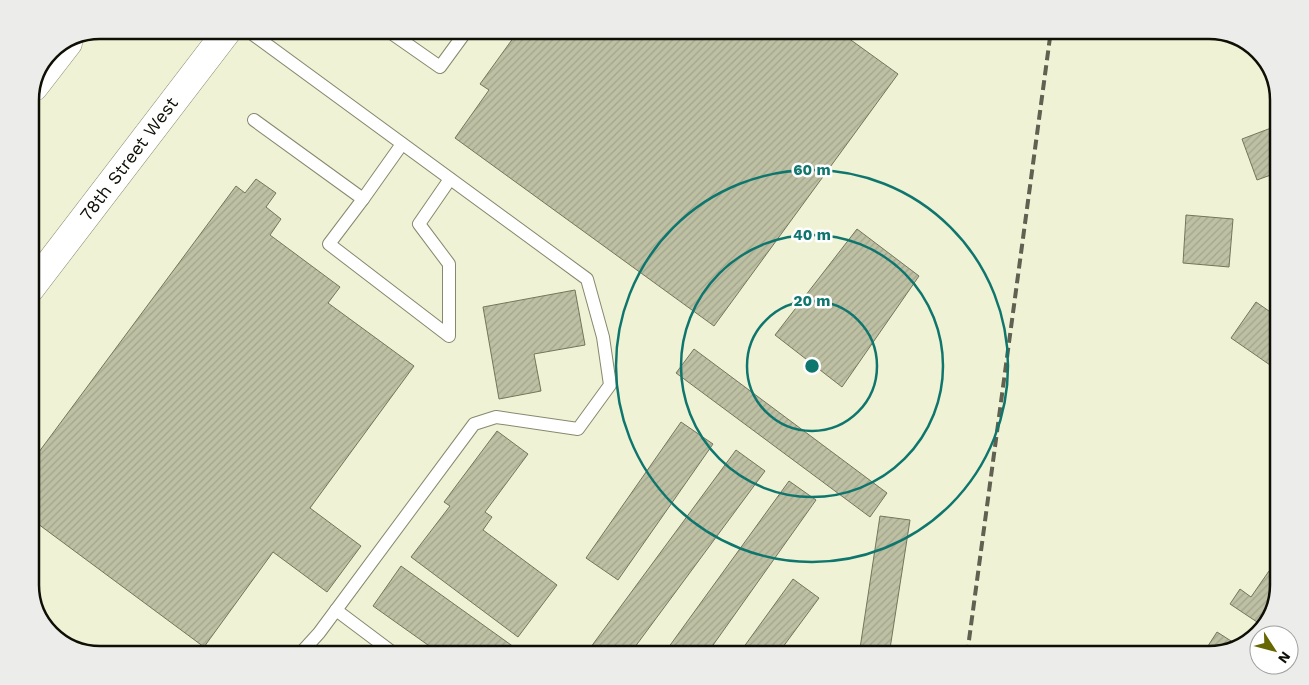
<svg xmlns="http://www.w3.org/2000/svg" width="1309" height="685" viewBox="0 0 1309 685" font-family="'Work Sans',sans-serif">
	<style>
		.building { fill: url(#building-hatch); stroke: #74765c }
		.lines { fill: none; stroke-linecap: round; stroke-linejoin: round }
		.service-casing { stroke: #87886e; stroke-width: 14 }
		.tertiary-casing { stroke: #87886e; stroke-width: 29 }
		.primary-casing { stroke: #87886e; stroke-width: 29 }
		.service { stroke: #fff; stroke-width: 12 }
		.tertiary { stroke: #fff; stroke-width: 28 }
		.primary { stroke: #fff; stroke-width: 28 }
		.rail { stroke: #606151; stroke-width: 4; stroke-dasharray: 10 5; stroke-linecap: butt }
		.ring { fill: none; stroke: #0f766e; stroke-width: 2.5 }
		.labels { text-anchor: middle; stroke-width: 5; stroke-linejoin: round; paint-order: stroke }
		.street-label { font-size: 18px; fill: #0f0f06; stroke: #fff }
		.rim { fill: none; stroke: #0f0f06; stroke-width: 2.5 }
		.centre { fill: #0f766e; stroke: #fff; stroke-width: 2.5 }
		.ring-label { font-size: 15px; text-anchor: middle; font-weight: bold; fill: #0f766e; stroke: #fff; stroke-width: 5; stroke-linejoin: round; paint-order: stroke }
	</style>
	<defs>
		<pattern id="building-hatch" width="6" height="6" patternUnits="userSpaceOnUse" patternTransform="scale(1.25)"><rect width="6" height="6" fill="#bec0a4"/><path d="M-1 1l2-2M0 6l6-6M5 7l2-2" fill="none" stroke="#a2a48c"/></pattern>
	</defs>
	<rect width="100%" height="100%" fill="#f0f2d5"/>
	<g class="building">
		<path d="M519,30H837L898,74L714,326L455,138L489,90L480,84Z"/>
		<path d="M1279,125V172L1257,180L1242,139Z"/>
		<path d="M256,179L276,193L266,207L281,219L270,235L340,287L328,303L414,366L310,508L361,546L327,592L273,552L204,647L30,518V464L236,186L245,193Z"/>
		<path d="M1186,215L1233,219L1229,267L1183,263Z"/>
		<path d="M857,229L919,276L842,387L775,335Z"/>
		<path d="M575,290L585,345L534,354L541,391L499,399L483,307Z"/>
		<path d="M1256,302L1279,318V352L1270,365L1231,338Z"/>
		<path d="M694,349L887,493L870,517L676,373Z"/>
		<path d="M681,422L713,444L618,580L586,558Z"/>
		<path d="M497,431L528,454L485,512L492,517L483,530L557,585L518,637L411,557L450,506L444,502Z"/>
		<path d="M736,450L765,471L629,655H585Z"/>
		<path d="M789,481L816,500L706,655H663Z"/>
		<path d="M880,516L910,520L889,655H859Z"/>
		<path d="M401,566L525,655H442L373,606Z"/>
		<path d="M1269,571L1279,578V586L1273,612L1263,626L1230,604L1240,589L1251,597Z"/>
		<path d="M793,579L819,598L777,655H738Z"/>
		<path d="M1217,632L1239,646L1210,655H1202Z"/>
		<path d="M342,646L354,655H335Z"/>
	</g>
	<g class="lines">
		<g class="service-casing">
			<g id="service">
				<path d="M247,30L587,279L603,337L610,385L578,429L496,417L474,424L319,633L299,655"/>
				<path d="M387,30L440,67L467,30"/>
				<path d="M254,120L363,199L402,144"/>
				<path d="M363,199L329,244L449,336V264L419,224L450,179"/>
				<path d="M336,610L396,655"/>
			</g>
		</g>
		<g class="tertiary-casing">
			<path id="tertiary" d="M30,289L228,30"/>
		</g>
		<g class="primary-casing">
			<path id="primary" d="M34,87L68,43"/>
		</g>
		<use href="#service" class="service"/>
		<use href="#tertiary" class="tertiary"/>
		<use href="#primary" class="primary"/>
		<path class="rail" d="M967,655L1051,30"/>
	</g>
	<g class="ring">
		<circle cx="812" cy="366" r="65"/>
		<circle cx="812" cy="366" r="131"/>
		<circle cx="812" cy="366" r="196"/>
	</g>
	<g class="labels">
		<g class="street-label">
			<text transform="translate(129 159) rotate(-53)" y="6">78th Street West</text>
		</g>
	</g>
	<path d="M0 0H1309V685H0ZM100 39H1209A61 61 0 0 1 1270 100V585A61 61 0 0 1 1209 646H100A61 61 0 0 1 39 585V100A61 61 0 0 1 100 39Z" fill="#ececeb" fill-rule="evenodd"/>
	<path class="rim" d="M100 39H1209A61 61 0 0 1 1270 100V585A61 61 0 0 1 1209 646H100A61 61 0 0 1 39 585V100A61 61 0 0 1 100 39Z"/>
	<circle cx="812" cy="366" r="8" class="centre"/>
	<g class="ring-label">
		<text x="812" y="175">60 m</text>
		<text x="812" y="240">40 m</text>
		<text x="812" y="306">20 m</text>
	</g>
	<g transform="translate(1274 650) rotate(126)"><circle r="24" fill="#ffffff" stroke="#9f9f9b"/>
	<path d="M0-4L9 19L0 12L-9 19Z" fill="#676701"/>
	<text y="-8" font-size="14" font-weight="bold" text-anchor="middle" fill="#0f0f06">N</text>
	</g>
</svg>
